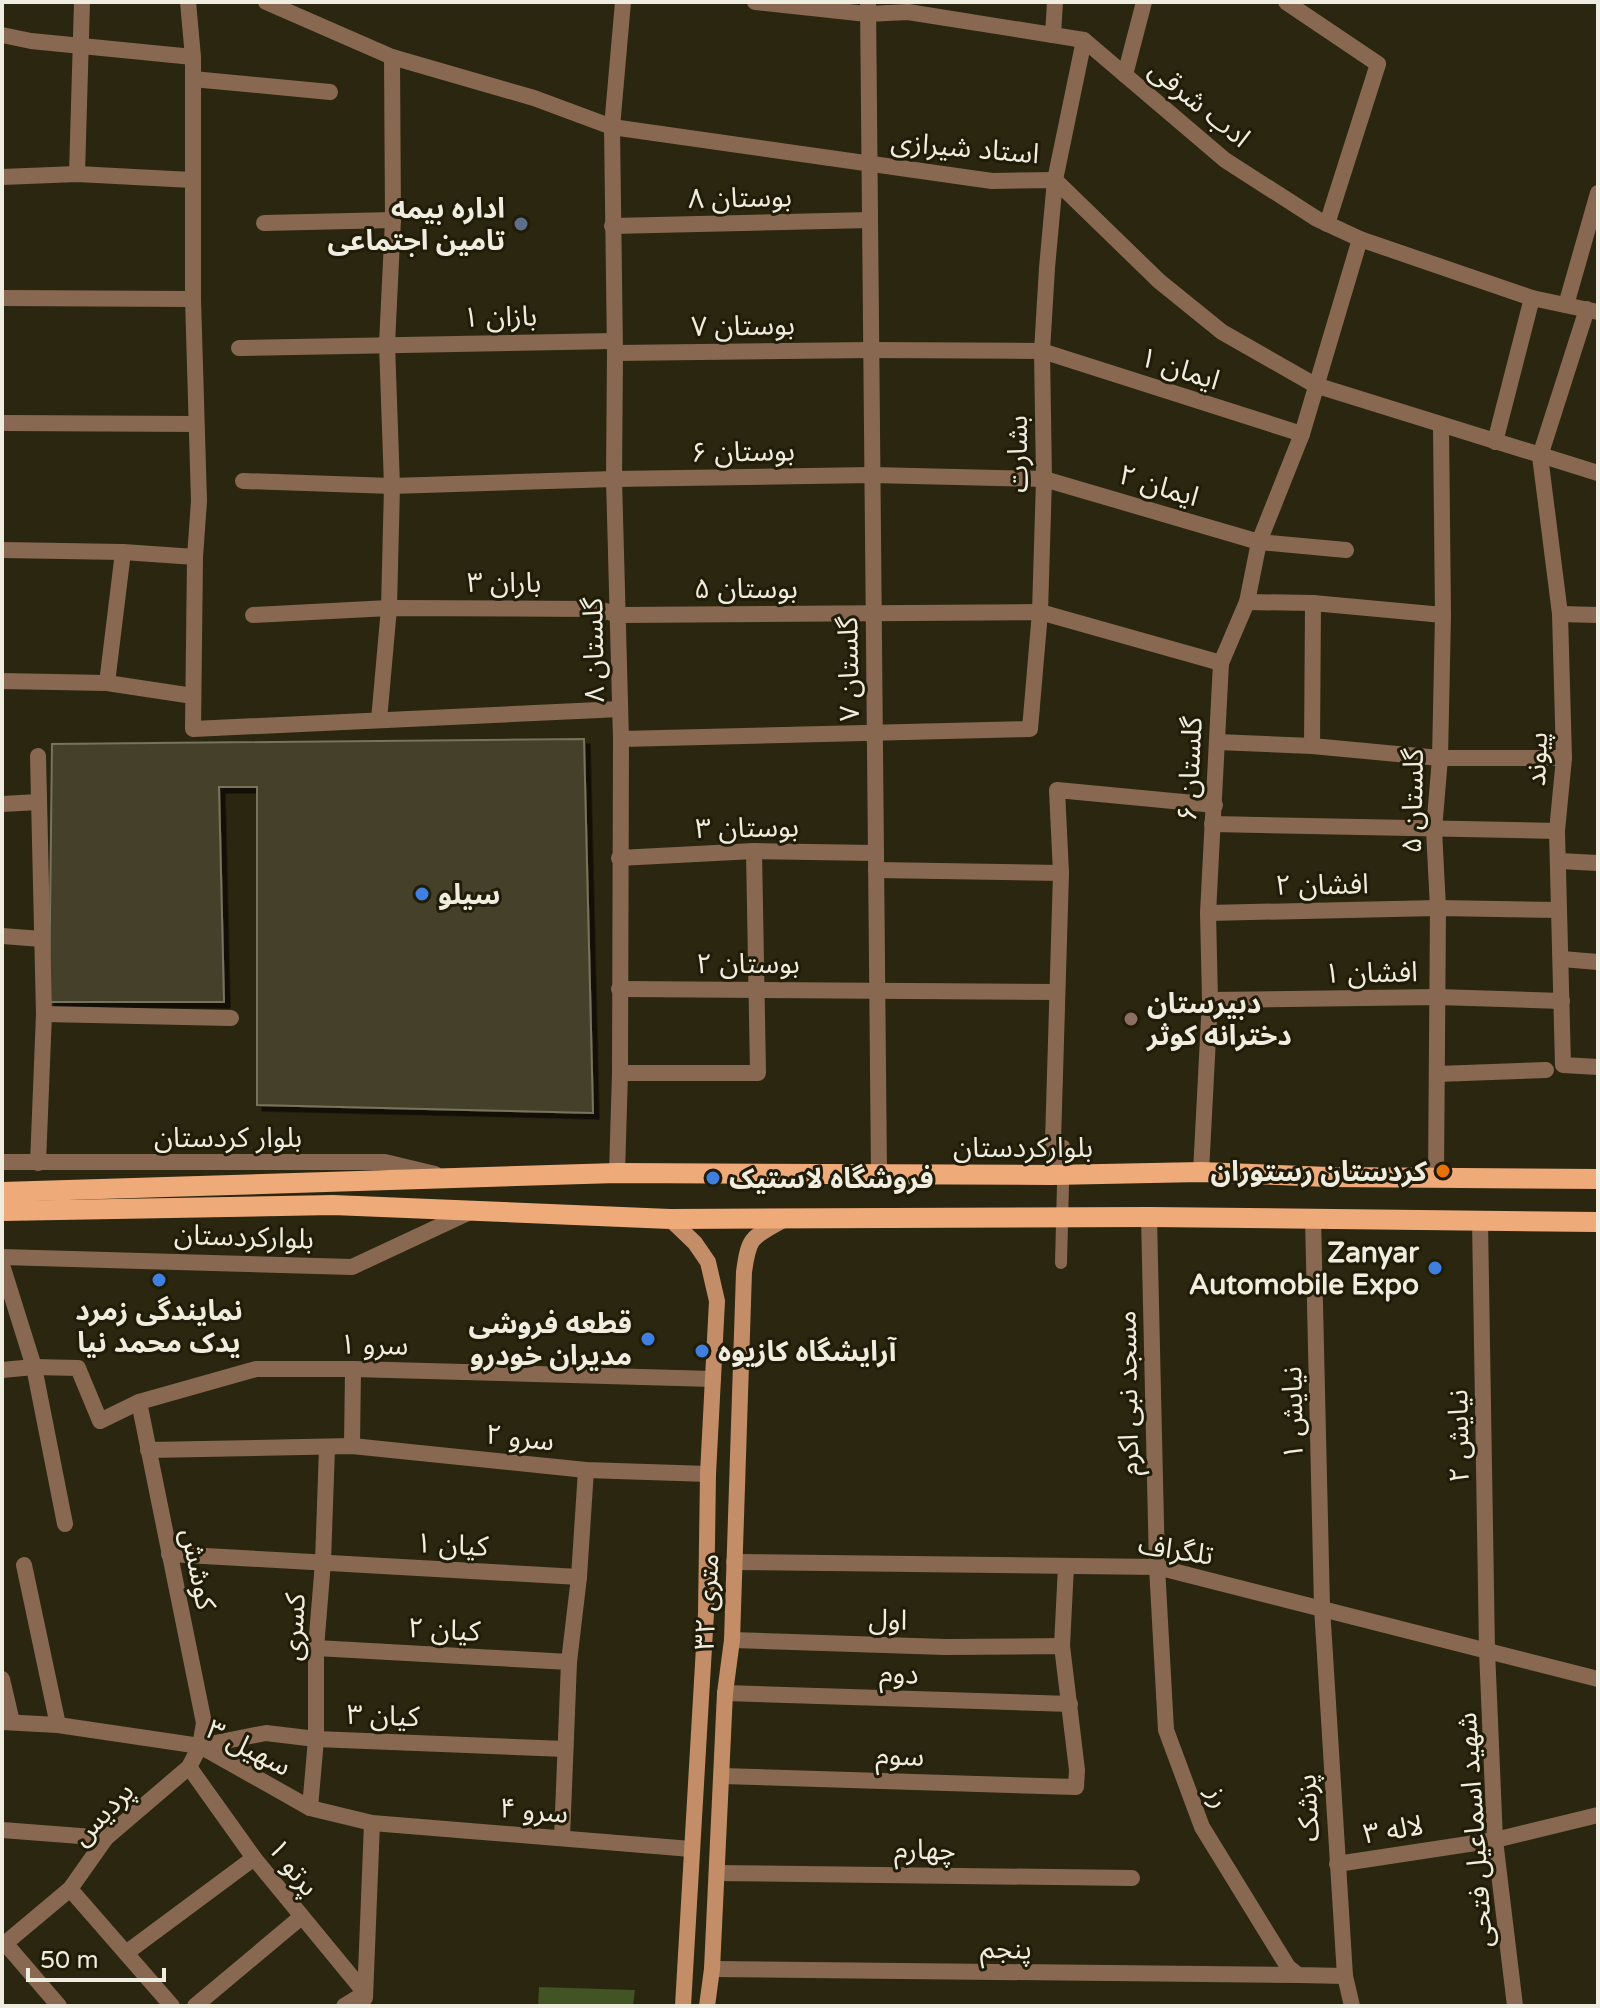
<svg xmlns="http://www.w3.org/2000/svg" width="1600" height="2008" viewBox="0 0 1600 2008" font-family="'Varela Round','Noto Sans Arabic',sans-serif">
	<style>
		.green { fill: #425324 }
		.building { fill: #44402a; stroke: #78735b; stroke-width: 2; filter: url(#shadow) }
		.lines { fill: none; stroke-linecap: round; stroke-linejoin: round }
		.pedestrian { stroke: #896851; stroke-width: 12 }
		.minor { stroke: #896851; stroke-width: 16 }
		.tertiary { stroke: #896851; stroke-width: 16 }
		.secondary { stroke: #c38d68; stroke-width: 16 }
		.primary { stroke: #efaa79; stroke-width: 20 }
		.service-dot { fill: #5c6f8a; stroke: #201c07; stroke-width: 3 }
		.shop-dot { fill: #3f7fe0; stroke: #201c07; stroke-width: 3 }
		.education-dot { fill: #8d6e63; stroke: #201c07; stroke-width: 3 }
		.food-dot { fill: #e8710a; stroke: #201c07; stroke-width: 3 }
		.labels { text-anchor: middle; stroke-width: 6; stroke-linejoin: round; paint-order: stroke }
		.street-label { font-size: 28px; fill: #efede0; stroke: #201c07 }
		.poi-label { font-size: 28px; font-weight: bold; fill: #efede0; stroke: #201c07; text-anchor: end }
	</style>
	<defs>
		<filter id="shadow"><feDropShadow dx="5.5" dy="5.5" stdDeviation="0" flood-color="#0009"/></filter>
	</defs>
	<rect width="100%" height="100%" fill="#2a2610"/>
	<path class="green" d="M539,1987L635,1990L633,2006H538Z"/>
	<path class="building" d="M584,739L593,1113L257,1105V787H219L224,1002H49L52,744Z"/>
	<g class="lines">
		<path class="pedestrian" d="M1061,1263L1064,1146"/>
		<g class="minor">
			<path d="M188,2L193,57V299L199,501L195,557L193,729L620,709"/>
			<path d="M755,2L867,14L908,12L1084,40L1225,160L1317,219L1360,239L1532,298L1598,312"/>
			<path d="M868,2L879,1175"/>
			<path d="M1286,2L1378,64L1327,224"/>
			<path d="M2,35L31,41L193,57"/>
			<path d="M1053,35L1055,2"/>
			<path d="M1125,75L1144,2"/>
			<path d="M193,79L330,92"/>
			<path d="M77,174L82,2"/>
			<path d="M2,177L77,174L192,180"/>
			<path d="M264,223L393,220"/>
			<path d="M612,226L870,220"/>
			<path d="M2,298L193,299"/>
			<path d="M1566,305L1598,193"/>
			<path d="M1587,309L1540,456L1560,614L1564,758L1557,831L1563,1065L1598,1067"/>
			<path d="M239,348L614,341"/>
			<path d="M615,353L871,350L1042,351L1302,434"/>
			<path d="M2,423L196,424"/>
			<path d="M1495,442L1532,298"/>
			<path d="M243,481L392,486L614,479L872,475L1044,479L1259,542L1346,550"/>
			<path d="M2,550L123,552L195,557"/>
			<path d="M1247,602L1313,603L1443,615"/>
			<path d="M1560,614L1598,615"/>
			<path d="M253,615L389,608L598,609L619,615L1040,612L1221,663"/>
			<path d="M2,681L107,683L193,696"/>
			<path d="M107,683L123,552"/>
			<path d="M379,720L389,608L392,486L387,344L393,220L392,57"/>
			<path d="M621,739L1030,729L1040,612L1044,479L1042,351L1047,268L1055,180L1084,40"/>
			<path d="M1217,742L1312,746L1440,758H1564"/>
			<path d="M1312,746L1313,603"/>
			<path d="M2,804L38,802"/>
			<path d="M1212,824L1557,831"/>
			<path d="M619,858L754,851L876,853"/>
			<path d="M1559,861L1598,863"/>
			<path d="M876,870L1061,873"/>
			<path d="M1208,913L1438,908L1558,910"/>
			<path d="M2,936L42,939"/>
			<path d="M1562,959L1598,962"/>
			<path d="M619,989L1056,992"/>
			<path d="M1210,1000L1437,997L1562,1001"/>
			<path d="M44,1014L231,1018"/>
			<path d="M620,1073H758L754,851"/>
			<path d="M1437,1074L1546,1070"/>
			<path d="M38,1163L44,1014L38,756"/>
			<path d="M1201,1172L1210,1000L1208,913L1221,663L1247,602L1259,542L1302,434L1360,239"/>
			<path d="M617,1173L620,1073L621,739L614,479L615,353L612,127L623,2"/>
			<path d="M1052,1175L1061,873L1057,790L1215,805"/>
			<path d="M1436,1177L1438,908L1434,830L1440,758L1443,615L1441,426"/>
			<path d="M1149,1217L1157,1567L1166,1730L1202,1827L1288,1967L1298,1975L1345,1976"/>
			<path d="M1313,1218L1322,1607L1345,1976L1352,2006"/>
			<path d="M1480,1221L1487,1650L1495,1840L1515,2006"/>
			<path d="M2,1265L34,1367L65,1524"/>
			<path d="M2,1370L34,1367L78,1368L100,1421L139,1402L256,1369H353L713,1379"/>
			<path d="M352,1446L353,1369"/>
			<path d="M148,1450L352,1446L586,1470L708,1474"/>
			<path d="M169,1554L579,1577"/>
			<path d="M24,1565L58,1725"/>
			<path d="M1062,1646L1066,1566"/>
			<path d="M316,1648L569,1662"/>
			<path d="M2,1679L12,1722"/>
			<path d="M725,1693L1070,1704"/>
			<path d="M2,1722L58,1725L200,1746L310,1808L372,1823L691,1849"/>
			<path d="M200,1746L266,1733L316,1739L565,1749"/>
			<path d="M189,1767L254,1858L365,1993L344,2006"/>
			<path d="M722,1776L1076,1787L1077,1770L1062,1646L945,1647L732,1640"/>
			<path d="M310,1808L316,1739V1648L323,1562L327,1448"/>
			<path d="M2,1830L106,1838"/>
			<path d="M562,1838L569,1662L579,1577L586,1470"/>
			<path d="M1337,1864L1495,1840L1598,1815"/>
			<path d="M717,1873L1132,1878"/>
			<path d="M70,1889L172,2006"/>
			<path d="M5,1943L59,2006"/>
			<path d="M2,1946L70,1889L106,1838L189,1767L200,1746L204,1723L139,1402"/>
			<path d="M126,1953L254,1858"/>
			<path d="M712,1969L1298,1975"/>
			<path d="M365,1998L372,1823"/>
			<path d="M195,2006L300,1918"/>
		</g>
		<g class="tertiary">
			<path d="M266,2L392,57L534,98L612,127L992,181L1055,180L1159,281L1222,332L1315,385L1598,473"/>
			<path d="M2,1162H385L435,1174"/>
			<path d="M2,1257L352,1267L472,1211"/>
			<path d="M734,1562L1157,1567L1598,1679"/>
		</g>
		<g class="secondary">
			<path d="M670,1219L695,1243L708,1262L717,1301L708,1474L706,1613L683,2006"/>
			<path d="M707,2006L712,1969L725,1693L732,1640L744,1272C749,1235 752,1238 783,1220"/>
		</g>
		<g class="primary">
			<path d="M2,1192L617,1173L1052,1175L1201,1172L1329,1177L1598,1179"/>
			<path d="M2,1211L333,1205L670,1219L1149,1217L1598,1222"/>
		</g>
	</g>
	<circle class="service-dot" cx="521" cy="224" r="8"/>
	<g class="shop-dot">
		<circle cx="422" cy="894" r="8"/>
		<circle cx="713" cy="1178" r="8"/>
		<circle cx="1435" cy="1268" r="8"/>
		<circle cx="159" cy="1280" r="8"/>
		<circle cx="648" cy="1339" r="8"/>
		<circle cx="702" cy="1351" r="8"/>
	</g>
	<circle class="education-dot" cx="1131" cy="1019" r="8"/>
	<circle class="food-dot" cx="1443" cy="1171" r="8"/>
	<g class="labels">
		<g class="street-label">
			<text transform="translate(1200 103) rotate(39)" y="10">ادب شرقی</text>
			<text transform="translate(965 147) rotate(5)" y="10">استاد شیرازی</text>
			<text transform="translate(740 197) rotate(-1)" y="10">بوستان ۸</text>
			<text transform="translate(500 316) rotate(-1)" y="10">بازان ۱</text>
			<text transform="translate(743 325) rotate(-1)" y="10">بوستان ۷</text>
			<text transform="translate(1180 368) rotate(18)" y="10">ایمان ۱</text>
			<text transform="translate(743 451) rotate(-1)" y="10">بوستان ۶</text>
			<text transform="translate(1017 454) rotate(-90)" y="10">بشارت</text>
			<text transform="translate(1159 485) rotate(17)" y="10">ایمان ۲</text>
			<text x="504" y="592">باران ۳</text>
			<text x="746" y="598">بوستان ۵</text>
			<text transform="translate(593 650) rotate(-91)" y="10">گلستان ۸</text>
			<text transform="translate(848 669) rotate(-91)" y="10">گلستان ۷</text>
			<text transform="translate(1536 759) rotate(-88)" y="10">پیوند</text>
			<text transform="translate(1189 769) rotate(-87)" y="10">گلستان ۶</text>
			<text transform="translate(1412 801) rotate(-89)" y="10">گلستان ۵</text>
			<text transform="translate(747 827) rotate(-1)" y="10">بوستان ۳</text>
			<text transform="translate(1322 884) rotate(-1)" y="10">افشان ۲</text>
			<text x="748" y="973">بوستان ۲</text>
			<text transform="translate(1371 972) rotate(-1)" y="10">افشان ۱</text>
			<text x="228" y="1147">بلوار کردستان</text>
			<text x="1023" y="1157">بلوارکردستان</text>
			<text transform="translate(244 1236) rotate(2)" y="10">بلوارکردستان</text>
			<text transform="translate(374 1344) rotate(1)" y="10">سرو ۱</text>
			<text transform="translate(1127 1393) rotate(-91)" y="10">مسجد نبی اکرم</text>
			<text transform="translate(1292 1413) rotate(-91)" y="10">نیایش ۱</text>
			<text transform="translate(1458 1436) rotate(-91)" y="10">نیایش ۲</text>
			<text transform="translate(520 1437) rotate(6)" y="10">سرو ۲</text>
			<text transform="translate(452 1544) rotate(3)" y="10">کیان ۱</text>
			<text transform="translate(1176 1549) rotate(9)" y="10">تلگراف</text>
			<text transform="translate(199 1569) rotate(78)" y="10">کوشش</text>
			<text transform="translate(706 1602) rotate(-87)" y="10">۳۲ متری</text>
			<text transform="translate(888 1619) rotate(2)" y="10">اول</text>
			<text transform="translate(293 1627) rotate(-87)" y="10">کسری</text>
			<text transform="translate(444 1629) rotate(3)" y="10">کیان ۲</text>
			<text transform="translate(899 1673) rotate(2)" y="10">دوم</text>
			<text transform="translate(383 1715) rotate(2)" y="10">کیان ۳</text>
			<text transform="translate(249 1747) rotate(27)" y="10">سهیل ۳</text>
			<text transform="translate(900 1755) rotate(2)" y="10">سوم</text>
			<text transform="translate(1219 1797) rotate(69)" y="10">رز</text>
			<text transform="translate(1307 1808) rotate(-93)" y="10">پزشک</text>
			<text transform="translate(534 1810) rotate(5)" y="10">سرو ۴</text>
			<text transform="translate(102 1813) rotate(-46)" y="10">پردیس</text>
			<text transform="translate(1393 1829) rotate(-9)" y="10">لاله ۳</text>
			<text transform="translate(1474 1830) rotate(-94)" y="10">شهید اسماعیل فتحی</text>
			<text transform="translate(925 1849) rotate(1)" y="10">چهارم</text>
			<text transform="translate(294 1867) rotate(52)" y="10">پرتو ۱</text>
			<text transform="translate(1006 1948) rotate(1)" y="10">پنجم</text>
		</g>
		<g class="poi-label">
			<text x="505" y="218">اداره بیمه<tspan x="505" dy="32">تامین اجتماعی</tspan></text>
			<text x="438" y="904" text-anchor="start">سیلو</text>
			<text x="1147" y="1013" text-anchor="start">دبیرستان<tspan x="1147" dy="32">دخترانه کوثر</tspan></text>
			<text x="1427" y="1181">کردستان رستوران</text>
			<text x="729" y="1188" text-anchor="start">فروشگاه لاستیک</text>
			<text x="1419" y="1262">Zanyar<tspan x="1419" dy="32">Automobile Expo</tspan></text>
			<text x="159" y="1320" text-anchor="middle">نمایندگی زمرد<tspan x="159" dy="32">یدک محمد نیا</tspan></text>
			<text x="632" y="1333">قطعه فروشی<tspan x="632" dy="32">مدیران خودرو</tspan></text>
			<text x="718" y="1361" text-anchor="start">آرایشگاه کازیوه</text>
		</g>
	</g>
	<rect width="1600" height="2008" fill="none" stroke="#efede0" stroke-width="8"/>
	<path d="M28 1968v12h136v-12" fill="none" stroke="#efede0" stroke-width="4"/>
	<text x="40" y="1968" font-size="24" fill="#efede0" stroke="#201c07" stroke-width="6" paint-order="stroke">50 m</text>
</svg>
